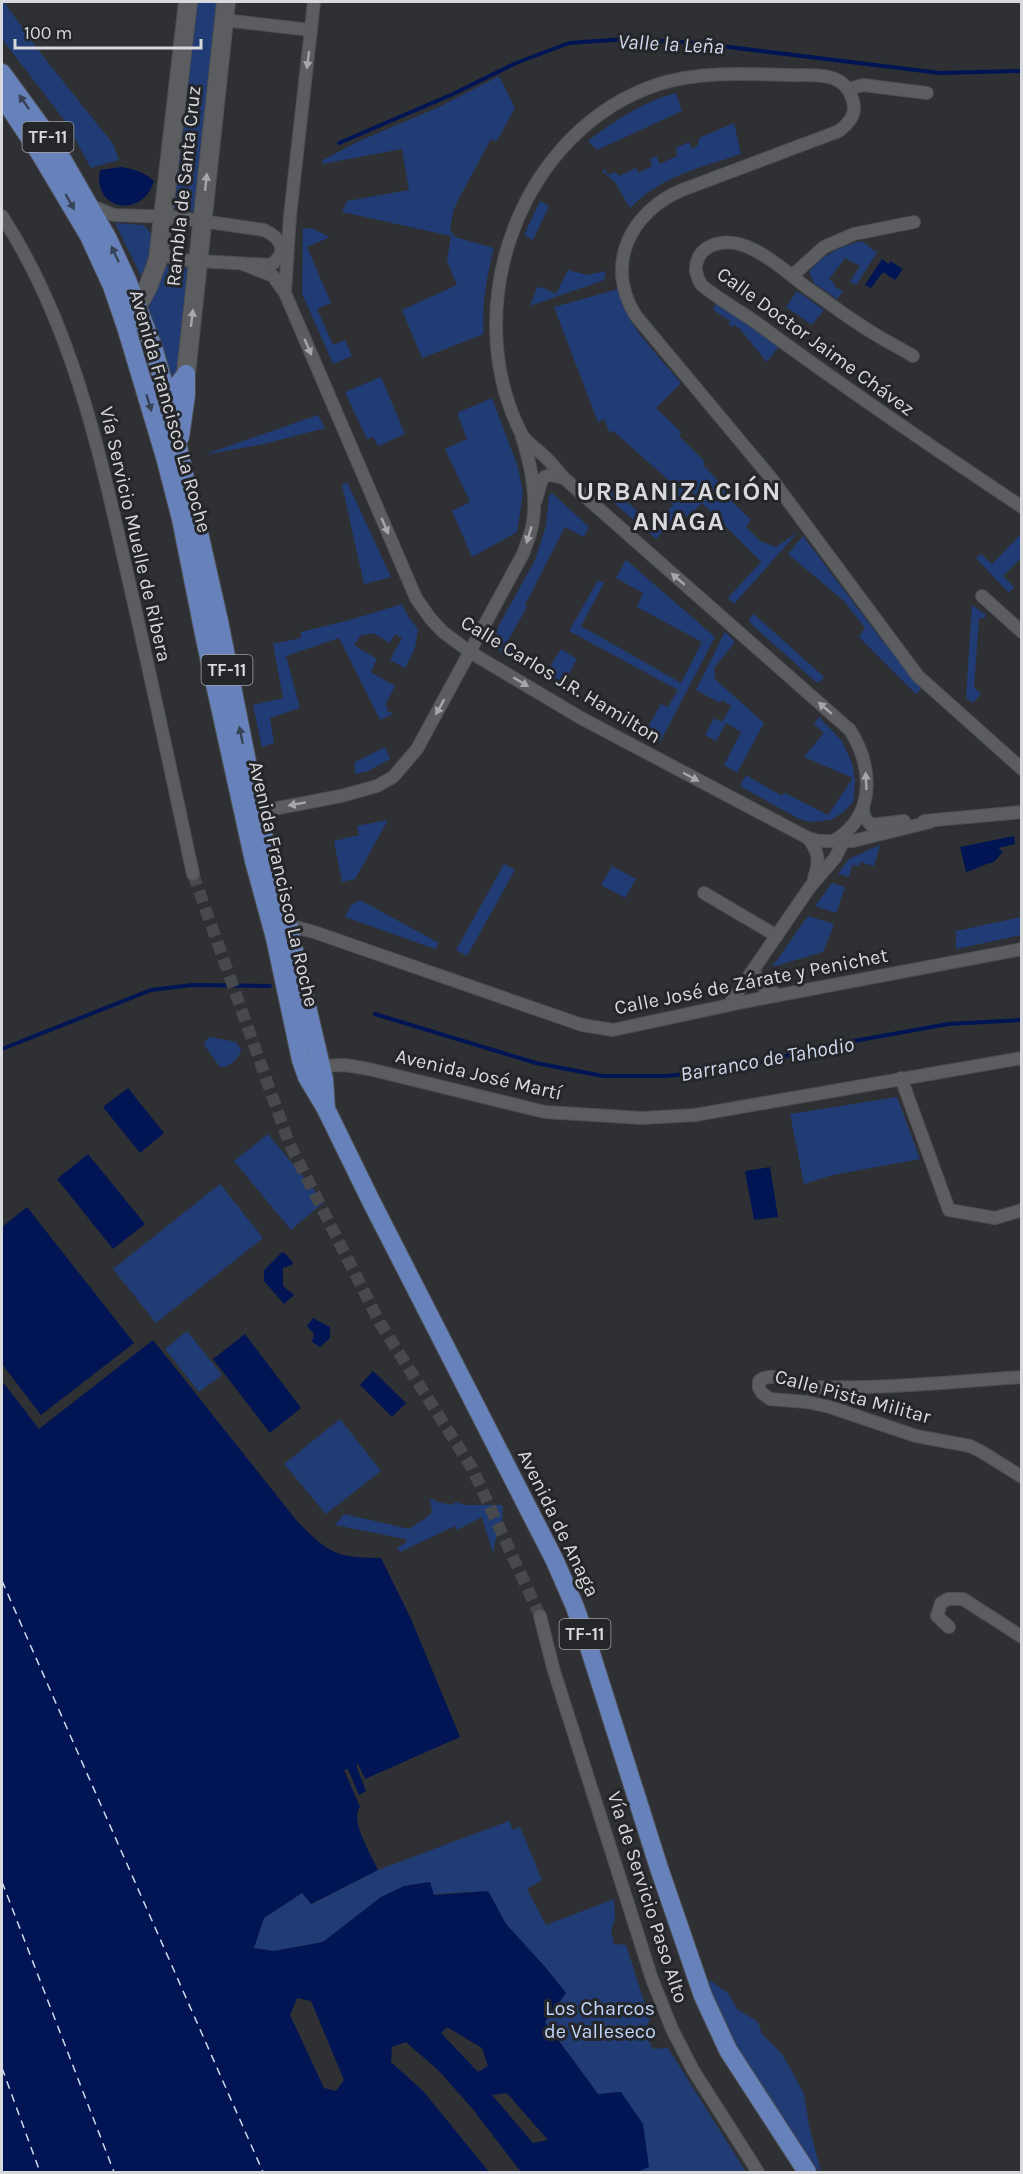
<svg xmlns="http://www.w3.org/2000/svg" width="1023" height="2174" viewBox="0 0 1023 2174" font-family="Karla,sans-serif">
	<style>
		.green { fill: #213c74 }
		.water { fill: #011554 }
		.pier { fill: #2e3034 }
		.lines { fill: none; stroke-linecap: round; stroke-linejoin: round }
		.stream { stroke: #011554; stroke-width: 4 }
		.ferry { stroke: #cfd9ed; stroke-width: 1.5; stroke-dasharray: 8 6; stroke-linecap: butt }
		.street-tunnel { stroke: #48494d; stroke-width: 12; stroke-dasharray: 12 6; stroke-linecap: butt }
		.street-casing { stroke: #4c4e51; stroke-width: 14 }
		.secondary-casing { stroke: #4c4e51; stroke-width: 20 }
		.primary-casing { stroke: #4c4e51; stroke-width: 20 }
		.street { stroke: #5b5d61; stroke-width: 12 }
		.secondary { stroke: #5b5d61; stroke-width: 18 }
		.primary { stroke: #6782ba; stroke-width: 18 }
		.oneway { fill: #a6a7ab }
		.oneway2 { fill: #384255 }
		.labels { text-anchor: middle; stroke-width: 6; stroke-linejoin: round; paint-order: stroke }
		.shield { fill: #24262a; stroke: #a2a3a7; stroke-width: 1.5 }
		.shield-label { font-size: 18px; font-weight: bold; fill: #d8d9dc }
		.street-label { font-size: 20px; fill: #d8d9dc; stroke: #24262a }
		.park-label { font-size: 20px; fill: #c0d5fb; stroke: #24262a }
		.water-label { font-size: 21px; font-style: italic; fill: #cfd9ed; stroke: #24262a }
		.district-label { font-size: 26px; font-weight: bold; letter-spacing: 1.5px; fill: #d8d9dc; stroke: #24262a }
	</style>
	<rect width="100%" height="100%" fill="#2e3034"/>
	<g class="green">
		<path d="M2,2H4L42,55L113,144L119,160L91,168L65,121L2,39Z"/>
		<path d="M193,2H220L196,211L172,208Z"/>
		<path d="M499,76L515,108L496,142L491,139L457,202L453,212L450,230L455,237L494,248C487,274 481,307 484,334L422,358L402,310L457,285L447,261L451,236L342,212L347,201L409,190L402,149L322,164L323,160L359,141L439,107Z"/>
		<path d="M676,93L682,111L597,150L588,141C615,120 643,102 676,93Z"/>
		<path d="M734,123L741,154C700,168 661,176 630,208L615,182L602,171L605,169L608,175L615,172L619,176L636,168L639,173L652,166L650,159L656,156L660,164L677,156L676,148L689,142L692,149L698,145L699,138Z"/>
		<path d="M540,201L549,206L533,240L524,235Z"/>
		<path d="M115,223L143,225L152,234L148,259L141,276Z"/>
		<path d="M303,228L313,229L330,237L307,247L331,303L317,309L333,345L345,340L352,356L333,364L302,293Z"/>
		<path d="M862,241L877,253L856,285L850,281L860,266L845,258L829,279L835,284L834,286L843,292L837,299L814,283L809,272C822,255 841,246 862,241Z"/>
		<path d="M165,266L190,268L177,375L171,381L148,309Z"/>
		<path d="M568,270L587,275L606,271L604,280L530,306L537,288L541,287L556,294Z"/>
		<path d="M618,289C623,322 660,357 681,383L656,408L681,432L679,436L705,462L703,465L728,491L725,495L751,520L746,527L760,541L776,547L798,532L734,604L728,598L761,562L702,503L688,517L681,511L656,539L598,489L605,482L654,526L673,505L661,493L671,482L613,431L610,433L604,419L598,422L554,307Z"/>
		<path d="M797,291L824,310L812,325L786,307Z"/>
		<path d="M716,304L779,346L767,362L740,329L734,325L733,327L729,325L730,321L713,310Z"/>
		<path d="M381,377L405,434L378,446L373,437L367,439L345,392Z"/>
		<path d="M492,398L518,467L523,493L517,532L472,557L452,511L470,502L445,449L467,439L457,413Z"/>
		<path d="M318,415L325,428L264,444L203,455Z"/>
		<path d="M347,482L391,577L364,584L342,485Z"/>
		<path d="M552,493L589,527L584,537L565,527L525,605L527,607L505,646L525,657L522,661L531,665L528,669C508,657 490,655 498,627L535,560L546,526L549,496Z"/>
		<path d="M1021,534V558L1003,576L1014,587L1009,593L976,558L981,554L992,564Z"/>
		<path d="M803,536L881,639L924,685L916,694L859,637L865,628L844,601L788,554Z"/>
		<path d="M626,560L715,637L660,742L644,734L661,704L668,707L678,690L569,631L598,580L604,583L581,626L681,683L702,642L637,607L643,593L616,578Z"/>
		<path d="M402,604L409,618L418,629L415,648L405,668L390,660L402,638L395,634L390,643L373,633L360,636L354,645L377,659L371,672L395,686L385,705L388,707L387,711L393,714L380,720L339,638L286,656L300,708L270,718L274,743L262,747L253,705L283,698L273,644L301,638V632L350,620Z"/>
		<path d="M972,605L986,615L985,618H979L974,687L981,694L973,703L966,698Z"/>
		<path d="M754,614L824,677L820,682H816L750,623L749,619Z"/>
		<path d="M725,632L735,642L714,668L715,679L764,723L737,773L724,765L741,732L726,723L716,741L705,735L714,718L722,722L731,706L722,700L720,703L696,690Z"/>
		<path d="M561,649L577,659L562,687L544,677Z"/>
		<path d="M819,717L842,741L852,763L855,780L854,795L853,802L846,810L831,820L810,822L799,819L740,786L746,775L782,796L784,793L787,794L828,815L853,778L804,757L824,733L814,724Z"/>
		<path d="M385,747L390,759L368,771L355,774V762Z"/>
		<path d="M388,820L355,879L342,882L334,841L359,835L357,826Z"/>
		<path d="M880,845L874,866L860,862L859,866L852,865L849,877L838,874L849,859Z"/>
		<path d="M504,864L515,870L467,956L456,950Z"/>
		<path d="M612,866L636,879L625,898L601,885Z"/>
		<path d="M832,883L845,887L836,913L815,906Z"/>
		<path d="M360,900L439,943L435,949L345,917L351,905Z"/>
		<path d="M808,916L834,924L823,952L772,967Z"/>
		<path d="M1021,917V935L956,949V931Z"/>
		<path d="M210,1037L236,1042L241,1049C240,1058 229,1068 220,1067L204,1045L205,1041Z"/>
		<path d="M897,1097L920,1159L833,1175L804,1184L790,1114Z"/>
		<path d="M268,1134L324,1202L291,1230L234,1161Z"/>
		<path d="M220,1184L263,1238L156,1323L113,1269Z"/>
		<path d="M187,1331L222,1375L199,1392L165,1349Z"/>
		<path d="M340,1419L381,1471L326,1514L284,1464Z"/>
		<path d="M432,1498L437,1502L453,1505L455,1502L466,1505H502C506,1521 494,1537 493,1554L482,1517L457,1530L455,1526L400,1552L397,1548L407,1542L405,1539L335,1525L344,1514L409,1529L430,1515L432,1511L430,1499Z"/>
		<path d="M509,1821L513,1830L520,1827L542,1880L527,1889L546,1925L614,1899L615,1920L611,1930L614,1944L626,1945L650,2020L643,2030L653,2049L668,2048L746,2172H637L598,2094L545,2022L566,1993L546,1968L506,1924L488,1891L381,1897L323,1942L274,1951L253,1948L264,1918L302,1893L312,1904L378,1870Z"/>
		<path d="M708,1979L728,1993L737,2009L758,2022L762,2034L781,2053L792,2071L804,2094L809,2126L821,2172L811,2163C772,2105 725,2048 708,1979Z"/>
	</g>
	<g class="water">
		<path d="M121,167C134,169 144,172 154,181C143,219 92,211 100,170Z"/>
		<path d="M882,259L889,264L890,261L903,269L895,280L883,272L871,288L865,285Z"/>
		<path d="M1014,836L1015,844L998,848L1003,852L994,862C983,864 977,869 966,872L960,847Z"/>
		<path d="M128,1088L164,1133L140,1153L103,1107Z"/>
		<path d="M88,1154L145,1224L113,1249L57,1179Z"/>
		<path d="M770,1167L778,1217L754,1220L745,1171Z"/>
		<path d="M27,1207L134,1343L41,1415L2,1364V1227Z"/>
		<path d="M284,1252L293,1263L292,1265L283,1268V1286L294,1295L284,1304L264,1281V1270L281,1253Z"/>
		<path d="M313,1318L330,1327V1338L320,1347L312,1342L314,1334L307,1326Z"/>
		<path d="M245,1334L301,1408L270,1433L213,1359Z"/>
		<path d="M153,1340L297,1521C328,1553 337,1558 381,1558L411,1619L460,1737L365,1779L358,1764L356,1765L366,1791L359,1795L348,1769L344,1770L360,1807C349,1820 372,1856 378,1870L311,1904L302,1893L264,1918L254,1948L274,1951L323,1942L381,1897L404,1886L430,1882L434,1895L488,1891L506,1924L546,1968L566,1993L545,2022L598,2094L621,2092L643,2124L649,2167L637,2172H2V1381L39,1429Z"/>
		<path d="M373,1371L406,1403L392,1417L360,1385Z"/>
	</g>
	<g class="pier">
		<path d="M297,1998L311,2001L344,2080L336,2091L324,2088L290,2015Z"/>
		<path d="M447,2027L482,2048L488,2066L478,2072L441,2033Z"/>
		<path d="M406,2042L438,2070L472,2108L521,2172H489L424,2092L391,2062L392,2047Z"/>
		<path d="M507,2093L548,2140L533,2143L492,2095Z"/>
	</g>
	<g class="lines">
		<g class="stream">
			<path d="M339,143L453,94L516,63L569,43L626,39L696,43L940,73L1022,71"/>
			<path d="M375,1014L536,1063L603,1076H666L727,1070L832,1045L948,1024L1022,1020"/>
			<path d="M2,1049L151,990L192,985L270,986"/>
		</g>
		<g class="ferry">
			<path d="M2,1581L263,2172"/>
			<path d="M2,1882L114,2172"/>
			<path d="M2,2068L40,2172"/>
		</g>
		<path class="street-tunnel" d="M193,874L289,1143L380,1323L472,1468L540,1616"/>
		<g class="street-casing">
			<g id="street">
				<path d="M224,20L311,30"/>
				<path d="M849,89L863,85L927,93"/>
				<path d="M89,205L114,215L174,217L264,230C281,238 289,251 271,265L181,260L159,253"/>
				<path d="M2,216C70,321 98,444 125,564C149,668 171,771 193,874"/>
				<path d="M243,264L273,276L285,293L416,598L430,618L443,632L470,652L581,718L808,838L818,841H853L930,822"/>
				<path d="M793,275L824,247L854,234L914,222"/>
				<path d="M285,292L290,216L314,2"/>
				<path d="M913,356C896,346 878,337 862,326C843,314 825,300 806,287C781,268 741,228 707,248C700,252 695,262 696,271C697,275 699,281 701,284C706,291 746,315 757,323C843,387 932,447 1022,507"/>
				<path d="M536,500C542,480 540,470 563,478"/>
				<path d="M982,596L1022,632"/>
				<path d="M863,808L864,817L871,825L904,821"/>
				<path d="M257,812L341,796L377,786L393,777L417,749L523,554C526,545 530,536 532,527C538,498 531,465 522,437"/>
				<path d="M924,821L1022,812"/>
				<path d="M808,838C819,852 820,861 814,878"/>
				<path d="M835,840C876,815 873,767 850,730L564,478C557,470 551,462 543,455C536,448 525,442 521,433C457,306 521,129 659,84C702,71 745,74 789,75C815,76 845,70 853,101C857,114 849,123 839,131L682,190C630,212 604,265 636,316L771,478L918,676L1022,769"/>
				<path d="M704,893L777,936"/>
				<path d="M288,925L314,932L582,1025L613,1030L748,1001L1022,949"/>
				<path d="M753,971L763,986L778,995"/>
				<path d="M729,1005L810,887L835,858L846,836"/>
				<path d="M319,1066L345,1065L369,1069L545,1112L642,1118L695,1115L1022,1058"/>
				<path d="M901,1078L949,1210L995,1218L1022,1210"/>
				<path d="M1022,1377C952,1382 881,1389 811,1387C794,1386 775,1369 759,1381V1388L762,1393L770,1399L807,1402L830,1407L916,1436L970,1446L982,1452L1022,1477"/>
				<path d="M540,1616L554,1671L652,1979L672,2029L693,2070L758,2172"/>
				<path d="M949,1627L937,1616L941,1603L948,1599H963L1022,1637"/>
			</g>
		</g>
		<g class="secondary-casing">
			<g id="secondary">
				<path d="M132,316L148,287L158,260L188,2"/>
				<path d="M186,374L226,2"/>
			</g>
		</g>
		<g class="primary-casing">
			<g id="primary">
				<path d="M2,73L53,143L108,239L127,280L153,347L165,388L184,474L197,524L219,621L257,812L288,925L324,1079L326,1109L371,1201L555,1561L575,1607L589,1647L659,1868L703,1996L728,2050L807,2172"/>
				<path d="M2,96L39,152L89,236L112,286L126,327L165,457L181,519L205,639L254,861L275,938L301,1060L307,1077L325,1107"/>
				<path d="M157,385L165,388L175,389L186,374"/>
				<path d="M180,437L186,395V374"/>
			</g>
		</g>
		<use href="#street" class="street"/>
		<use href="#secondary" class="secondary"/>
		<use href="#primary" class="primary"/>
	</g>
	<defs><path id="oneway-solid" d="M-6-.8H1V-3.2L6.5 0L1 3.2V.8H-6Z" transform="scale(1.5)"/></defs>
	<g class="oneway">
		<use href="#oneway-solid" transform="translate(308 60) rotate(97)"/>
		<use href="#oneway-solid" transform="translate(206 182) rotate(-84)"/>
		<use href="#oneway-solid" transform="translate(192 318) rotate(-83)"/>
		<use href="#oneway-solid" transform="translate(308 347) rotate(67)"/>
		<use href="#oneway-solid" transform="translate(385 526) rotate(67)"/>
		<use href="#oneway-solid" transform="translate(529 535) rotate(107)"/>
		<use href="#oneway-solid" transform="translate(678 579) rotate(-139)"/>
		<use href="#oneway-solid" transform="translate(521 682) rotate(31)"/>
		<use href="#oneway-solid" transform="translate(440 707) rotate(119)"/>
		<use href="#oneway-solid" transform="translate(825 708) rotate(-139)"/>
		<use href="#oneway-solid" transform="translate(691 777) rotate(28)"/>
		<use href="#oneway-solid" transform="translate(866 781) rotate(-93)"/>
		<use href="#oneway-solid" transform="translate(297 804) rotate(170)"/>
	</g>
	<g class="oneway2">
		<use href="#oneway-solid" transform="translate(24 102) rotate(-125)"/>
		<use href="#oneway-solid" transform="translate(70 202) rotate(60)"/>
		<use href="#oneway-solid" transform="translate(115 254) rotate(-115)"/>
		<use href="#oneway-solid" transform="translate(149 403) rotate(73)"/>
		<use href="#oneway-solid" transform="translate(241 735) rotate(-102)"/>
	</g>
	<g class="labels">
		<g class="shield">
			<rect x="22.5" y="122" width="51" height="30" rx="4.5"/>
			<rect x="201.5" y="655" width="51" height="30" rx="4.5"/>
			<rect x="559.5" y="1619" width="51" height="30" rx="4.5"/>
		</g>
		<g class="shield-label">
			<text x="48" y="143">TF-11</text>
			<text x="227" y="676">TF-11</text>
			<text x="585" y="1640">TF-11</text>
		</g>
		<g class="street-label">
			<text transform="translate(183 186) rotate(-84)" y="7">Rambla de Santa Cruz</text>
			<text transform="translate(816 341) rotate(36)" y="7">Calle Doctor Jaime Chávez</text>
			<text transform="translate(171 411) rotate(74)" y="7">Avenida Francisco La Roche</text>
			<text transform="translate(136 534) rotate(77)" y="7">Vía Servicio Muelle de Ribera</text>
			<text transform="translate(561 679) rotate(31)" y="7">Calle Carlos J.R. Hamilton</text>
			<text transform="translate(284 884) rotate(77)" y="7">Avenida Francisco La Roche</text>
			<text transform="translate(751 981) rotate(-11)" y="7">Calle José de Zárate y Penichet</text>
			<text transform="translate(479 1074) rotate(13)" y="7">Avenida José Martí</text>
			<text transform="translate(853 1396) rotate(15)" y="7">Calle Pista Militar</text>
			<text transform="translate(559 1523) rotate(64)" y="7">Avenida de Anaga</text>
			<text transform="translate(648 1897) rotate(72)" y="7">Vía de Servicio Paso Alto</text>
		</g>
		<g class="park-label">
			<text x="600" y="2015">Los Charcos<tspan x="600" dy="23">de Valleseco</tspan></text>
		</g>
		<g class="water-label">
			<text transform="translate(671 44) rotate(3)" y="7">Valle la Leña</text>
			<text transform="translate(767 1059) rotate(-10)" y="7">Barranco de Tahodio</text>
		</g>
		<g class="district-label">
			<text x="679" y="500">URBANIZACIÓN<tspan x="679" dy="30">ANAGA</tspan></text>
		</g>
	</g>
	<rect width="1023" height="2174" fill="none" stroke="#d8d9dc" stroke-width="6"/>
	<path d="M15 39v9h186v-9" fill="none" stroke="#d8d9dc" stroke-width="3"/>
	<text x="24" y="39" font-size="18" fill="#d8d9dc" stroke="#24262a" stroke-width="4.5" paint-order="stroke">100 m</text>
</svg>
